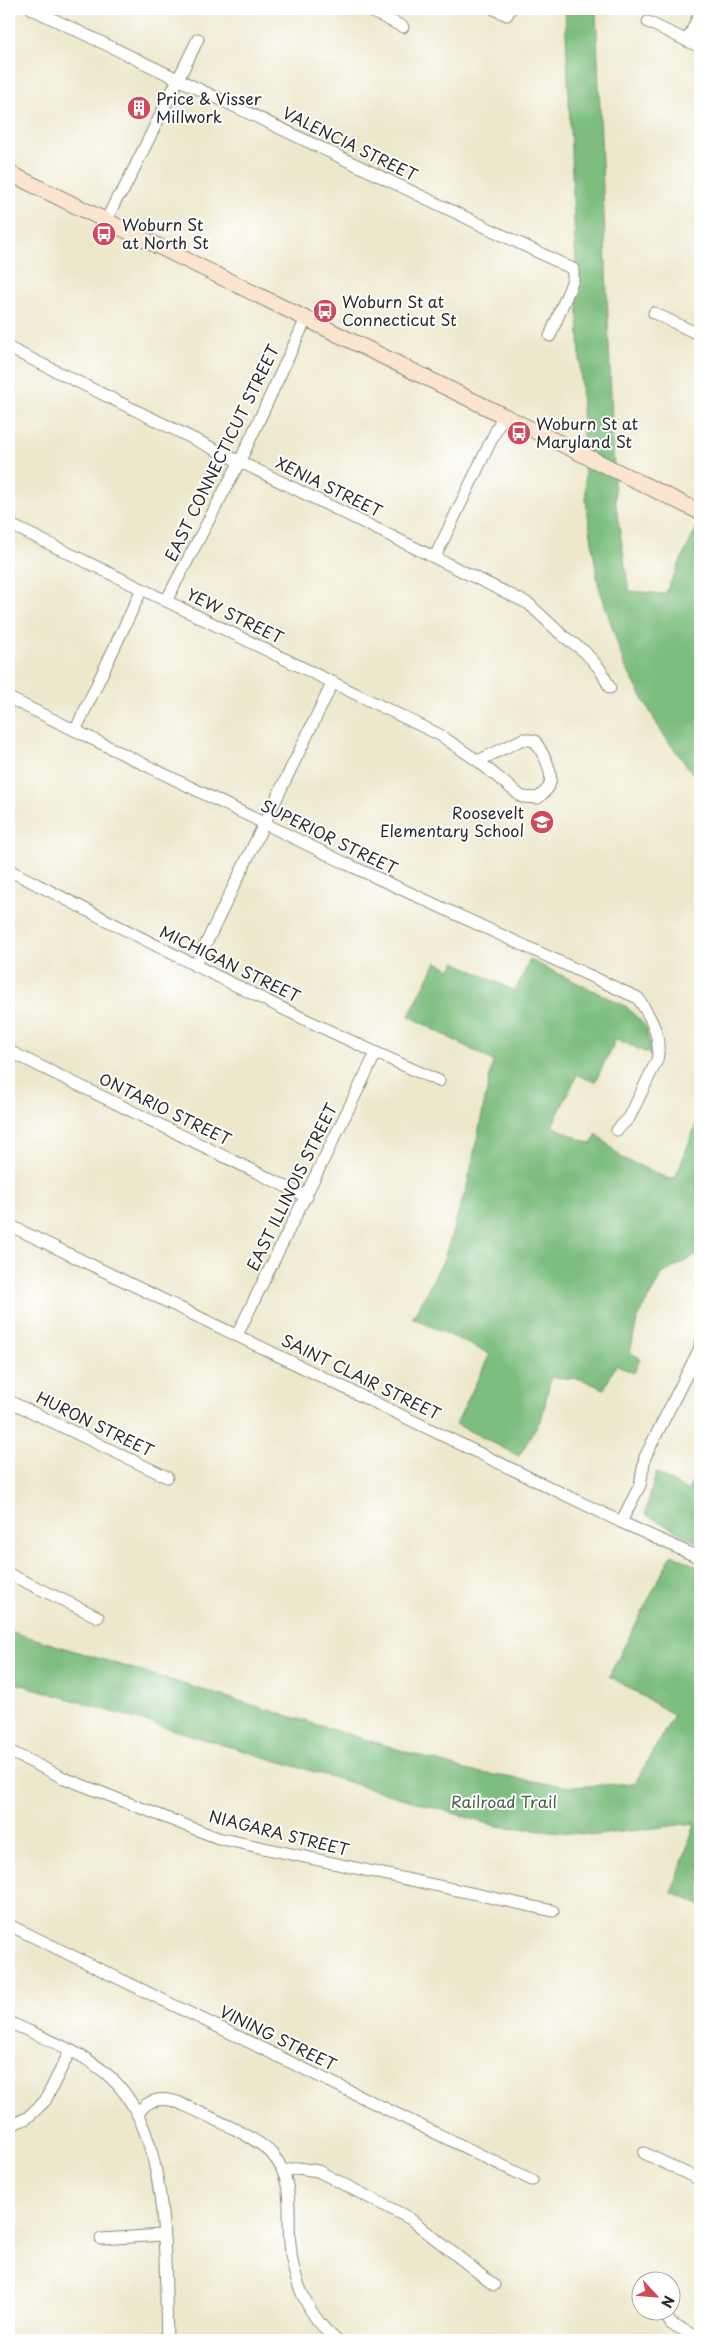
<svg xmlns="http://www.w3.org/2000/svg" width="709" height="2349" viewBox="0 0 709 2349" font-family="'Playpen Sans',sans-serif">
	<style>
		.forest { fill: #7dbd7e; stroke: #547454 }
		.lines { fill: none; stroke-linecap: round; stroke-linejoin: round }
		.minor-casing { stroke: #8c8a7c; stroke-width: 13 }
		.secondary-casing { stroke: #8c8a7c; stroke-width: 17 }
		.minor { stroke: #fff; stroke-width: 11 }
		.secondary { stroke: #fce5cf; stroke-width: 15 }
		.labels { text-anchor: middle; stroke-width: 4; stroke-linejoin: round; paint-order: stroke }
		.poi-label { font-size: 16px; fill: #2b2b2b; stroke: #fff; text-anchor: start }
		.street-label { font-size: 16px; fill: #2b2b2b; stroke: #fff }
		.park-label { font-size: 16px; fill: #4d614b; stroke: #fff }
	</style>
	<rect width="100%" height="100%" fill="#fff"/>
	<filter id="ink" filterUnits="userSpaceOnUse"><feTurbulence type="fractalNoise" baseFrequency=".02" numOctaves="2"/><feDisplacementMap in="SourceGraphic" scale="10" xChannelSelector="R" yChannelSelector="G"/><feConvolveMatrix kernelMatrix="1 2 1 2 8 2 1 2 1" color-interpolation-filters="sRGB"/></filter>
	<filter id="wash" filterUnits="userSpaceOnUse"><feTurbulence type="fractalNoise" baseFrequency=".0096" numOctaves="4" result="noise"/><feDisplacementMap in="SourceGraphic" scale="20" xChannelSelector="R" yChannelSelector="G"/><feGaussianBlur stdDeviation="1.12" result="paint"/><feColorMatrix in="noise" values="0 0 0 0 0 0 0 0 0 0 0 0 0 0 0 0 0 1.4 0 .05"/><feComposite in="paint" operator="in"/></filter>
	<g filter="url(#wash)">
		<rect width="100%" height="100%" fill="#ede8cc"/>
		<g class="forest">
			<path d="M565,9H596L615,499L629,591L665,594L697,527L700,529V783L662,733L624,664L598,583L586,501Z"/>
			<path d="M530,960L627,1007L646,1027L652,1055L616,1039L595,1082L577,1075L552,1126L591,1144L597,1134L622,1158L669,1179L676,1177L700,1114V1253L662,1274L637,1320L630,1353L640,1358L634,1373L616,1365L604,1389L581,1379L551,1377L542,1417L519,1456L456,1424L490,1354L413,1318L444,1259L468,1182L493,1061L409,1016L436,962L451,969L455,962L515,991Z"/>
			<path d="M700,1465V1544L645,1514L656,1473L688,1491Z"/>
			<path d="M672,1554L700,1568V1904L672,1893L695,1823L596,1835L496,1826L9,1681V1631L469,1771L570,1787L635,1783L674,1715L609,1676Z"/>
		</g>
	</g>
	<g filter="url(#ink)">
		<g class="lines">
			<g class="minor-casing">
				<g id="minor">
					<path d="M32,9L573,269V280L550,336"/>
					<path d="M367,9L403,27"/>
					<path d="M494,9L507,15L510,9"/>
					<path d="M648,22L700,47"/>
					<path d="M687,41L700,13"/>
					<path d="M106,221L117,198L123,191L198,39"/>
					<path d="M654,313L700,335"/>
					<path d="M9,348L529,604L563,636L584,651L600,669L610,688"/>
					<path d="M9,524L440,735L478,761L523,739L535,741C542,752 555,772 549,786C548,790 542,794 538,798L522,797L478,761"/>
					<path d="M435,557L503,416"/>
					<path d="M166,601L240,461L306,319"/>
					<path d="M9,698L347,864L638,998C651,1018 662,1036 657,1060L629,1118L617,1130"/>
					<path d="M76,729L142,589"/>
					<path d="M9,870C151,943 293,1017 439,1081"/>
					<path d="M195,966L333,682"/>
					<path d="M9,1051L307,1197"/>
					<path d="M9,1225L621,1522L700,1558"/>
					<path d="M237,1335L376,1053"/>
					<path d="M9,1401L167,1477"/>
					<path d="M621,1522L640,1485L645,1457L700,1348V1343"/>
					<path d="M9,1574L98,1617"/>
					<path d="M9,1751L64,1778L218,1838L553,1911"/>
					<path d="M9,1925L532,2180"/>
					<path d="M9,2022C42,2038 82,2051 109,2076C172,2131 164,2262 167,2340"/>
					<path d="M139,2113C146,2099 164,2097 177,2102C201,2113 258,2137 273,2155C295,2181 287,2213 290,2243C292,2280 308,2316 336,2340"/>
					<path d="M9,2126L27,2118L45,2101L70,2051"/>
					<path d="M644,2153L700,2180"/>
					<path d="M284,2171L298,2168L318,2171L409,2218L494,2285"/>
					<path d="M101,2239L162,2235"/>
					<path d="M664,2312L671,2324L700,2338"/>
				</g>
			</g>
			<g class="secondary-casing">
				<path id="secondary" d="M9,173L700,512"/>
			</g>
			<use href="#minor" class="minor"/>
			<use href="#secondary" class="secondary"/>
		</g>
	</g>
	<defs>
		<g id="building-disc" transform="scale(1.25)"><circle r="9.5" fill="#d1495b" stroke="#fff"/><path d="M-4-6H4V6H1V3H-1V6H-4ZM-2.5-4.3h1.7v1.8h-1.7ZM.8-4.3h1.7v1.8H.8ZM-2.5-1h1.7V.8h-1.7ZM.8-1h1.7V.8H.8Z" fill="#fff"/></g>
		<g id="bus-disc" transform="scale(1.25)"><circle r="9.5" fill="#d1495b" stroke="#fff"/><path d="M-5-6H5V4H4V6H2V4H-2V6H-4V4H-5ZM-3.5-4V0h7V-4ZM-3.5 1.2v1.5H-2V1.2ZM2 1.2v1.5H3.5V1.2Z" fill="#fff"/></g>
		<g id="school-disc" transform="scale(1.25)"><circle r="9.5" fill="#d1495b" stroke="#fff"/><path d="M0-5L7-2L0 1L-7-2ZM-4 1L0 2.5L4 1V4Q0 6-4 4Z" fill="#fff"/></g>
	</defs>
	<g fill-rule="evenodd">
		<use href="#building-disc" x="139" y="108"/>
		<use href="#bus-disc" x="104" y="234"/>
		<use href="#bus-disc" x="325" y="311"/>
		<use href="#bus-disc" x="519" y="433"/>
		<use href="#school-disc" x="542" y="822"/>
	</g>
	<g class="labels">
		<g class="poi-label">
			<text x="156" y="105">Price &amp; Visser<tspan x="156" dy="18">Millwork</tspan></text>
			<text x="122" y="231">Woburn St<tspan x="122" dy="18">at North St</tspan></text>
			<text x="342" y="308">Woburn St at<tspan x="342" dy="18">Connecticut St</tspan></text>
			<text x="536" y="430">Woburn St at<tspan x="536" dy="18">Maryland St</tspan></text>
			<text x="524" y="819" text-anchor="end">Roosevelt<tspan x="524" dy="18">Elementary School</tspan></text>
		</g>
		<g class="street-label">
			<text transform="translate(350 144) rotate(26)" y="6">VALENCIA STREET</text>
			<text transform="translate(222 453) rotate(-64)" y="6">EAST CONNECTICUT STREET</text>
			<text transform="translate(329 487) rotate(26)" y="6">XENIA STREET</text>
			<text transform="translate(235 616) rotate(26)" y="6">YEW STREET</text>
			<text transform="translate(329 837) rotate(26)" y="6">SUPERIOR STREET</text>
			<text transform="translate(230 964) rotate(26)" y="6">MICHIGAN STREET</text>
			<text transform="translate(165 1109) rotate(26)" y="6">ONTARIO STREET</text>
			<text transform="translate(292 1187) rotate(-64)" y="6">EAST ILLINOIS STREET</text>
			<text transform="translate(361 1377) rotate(26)" y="6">SAINT CLAIR STREET</text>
			<text transform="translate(95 1424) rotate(26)" y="6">HURON STREET</text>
			<text transform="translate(279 1833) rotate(14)" y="6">NIAGARA STREET</text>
			<text transform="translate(278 2038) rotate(26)" y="6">VINING STREET</text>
		</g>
		<g class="park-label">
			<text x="504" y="1808">Railroad Trail</text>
		</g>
	</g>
	<rect width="709" height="2349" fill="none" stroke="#fff" stroke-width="30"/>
	<g transform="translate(656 2296) rotate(116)"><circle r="24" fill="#ffffff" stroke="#aaaaaa"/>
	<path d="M0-4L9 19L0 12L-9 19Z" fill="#d1495b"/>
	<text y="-8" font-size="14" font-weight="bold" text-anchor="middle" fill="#2b2b2b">N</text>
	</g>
</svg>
